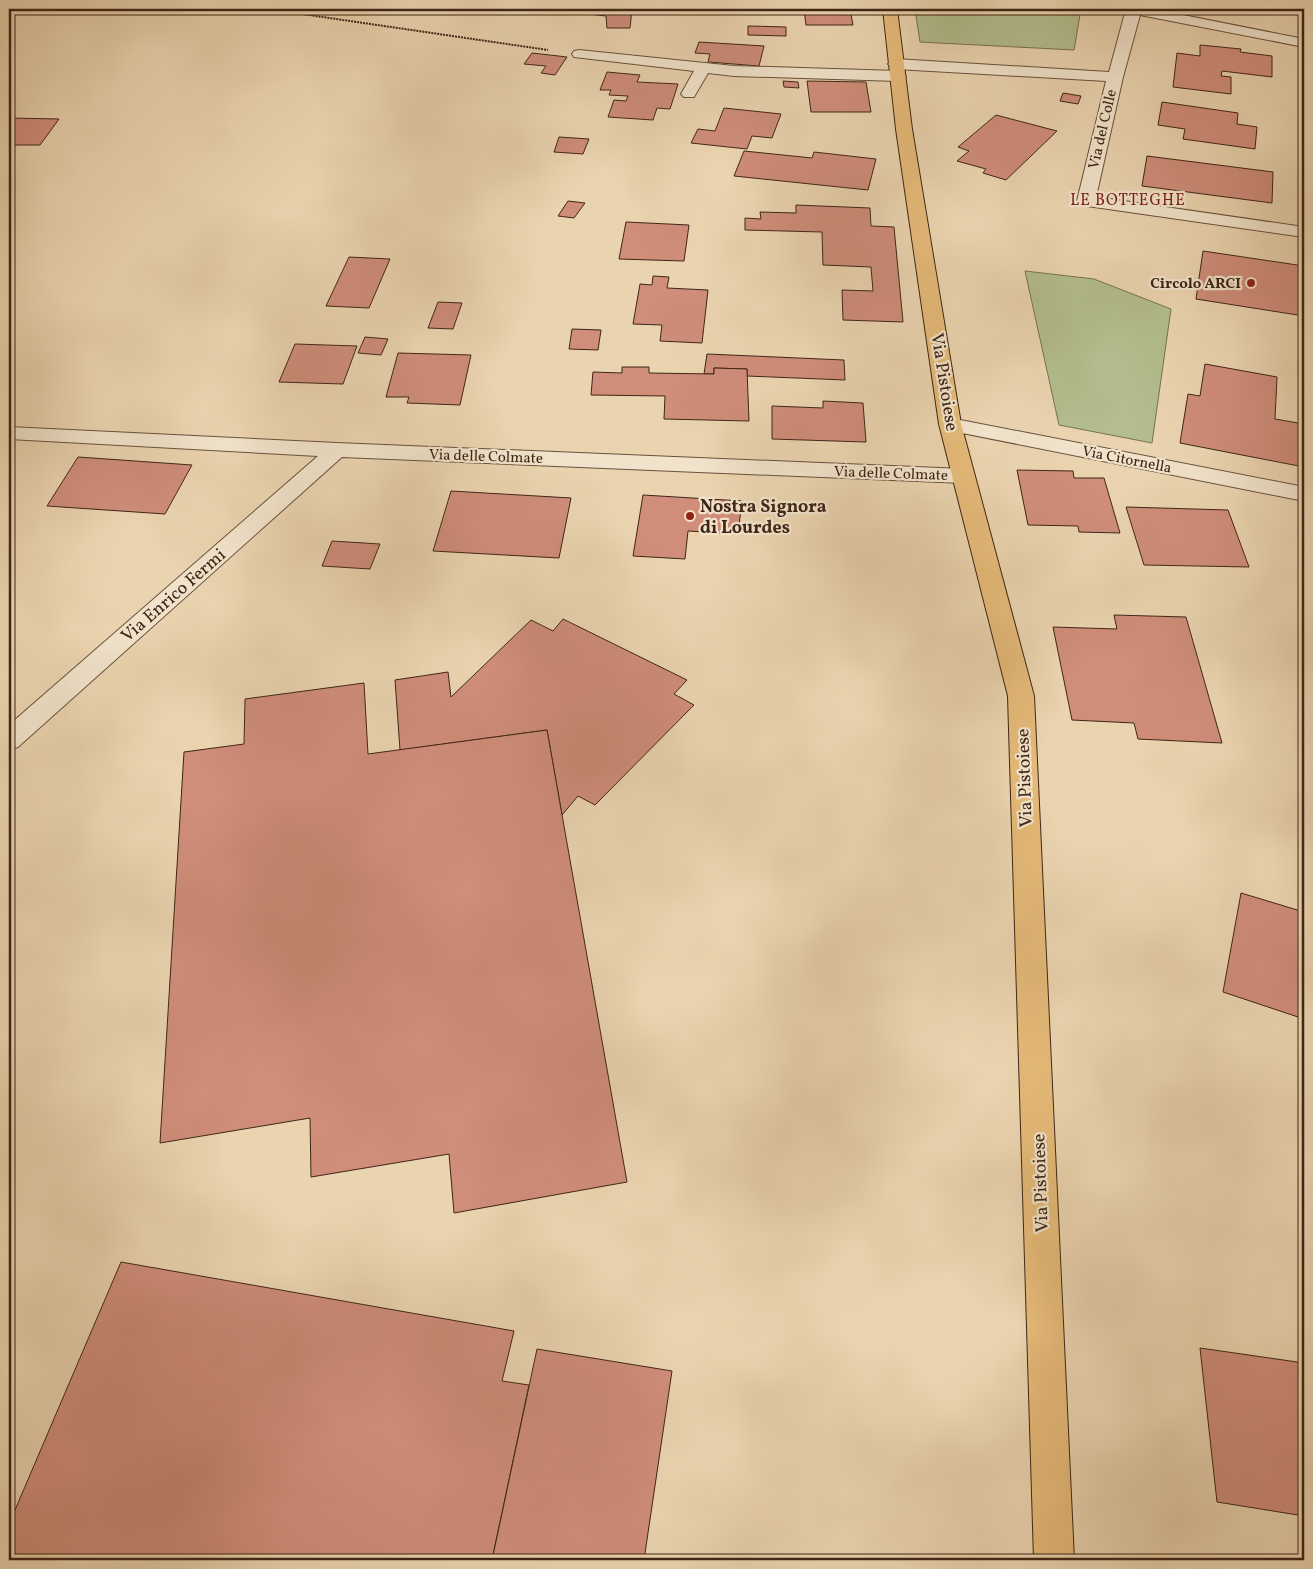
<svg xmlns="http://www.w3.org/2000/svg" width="1313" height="1569" viewBox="0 0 1313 1569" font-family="Vollkorn,serif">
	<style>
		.green { fill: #b3bd8d; stroke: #797152 }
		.building { fill: #cf8d7a; stroke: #3f2517 }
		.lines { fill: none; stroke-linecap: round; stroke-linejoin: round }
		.minor-casing { stroke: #6a513d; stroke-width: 2 }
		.primary-casing { stroke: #3f2517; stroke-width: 2 }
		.path { stroke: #3f2517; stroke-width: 2; stroke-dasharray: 2 1; stroke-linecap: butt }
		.minor { fill: #f1e3cb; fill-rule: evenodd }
		.primary { fill: #e5ba78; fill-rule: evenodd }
		.poi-dot { fill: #8f2418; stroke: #f1e3cb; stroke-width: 2 }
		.labels { text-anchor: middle; stroke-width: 4.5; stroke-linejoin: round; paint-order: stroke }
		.far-street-label { font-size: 15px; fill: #3f2517; stroke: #f1e3cb }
		.far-poi-label { font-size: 15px; font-weight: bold; fill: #3f2517; stroke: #f1e3cb; text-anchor: end }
		.far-quarter-label { font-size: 16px; letter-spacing: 1px; fill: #7a1f14; stroke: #f1e3cb }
		.street-label { font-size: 18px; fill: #3f2517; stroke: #f1e3cb }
		.poi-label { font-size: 18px; font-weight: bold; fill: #3f2517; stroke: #f1e3cb; text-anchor: start }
	</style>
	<rect width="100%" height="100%" fill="#ead4af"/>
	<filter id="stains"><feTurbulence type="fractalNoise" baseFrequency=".004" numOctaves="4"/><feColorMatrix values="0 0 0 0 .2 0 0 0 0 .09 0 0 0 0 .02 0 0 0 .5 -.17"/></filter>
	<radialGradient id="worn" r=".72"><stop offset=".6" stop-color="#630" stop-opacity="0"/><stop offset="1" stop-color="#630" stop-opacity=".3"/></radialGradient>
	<g class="green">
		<path d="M915,9H1081L1074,50L920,42Z"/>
		<path d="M1025,271L1094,279L1171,309L1152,443L1059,425Z"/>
	</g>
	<g class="building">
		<path d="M584,9H632L630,28H607L606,16L580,13Z"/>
		<path d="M648,9H715V10H671L670,14L647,13Z"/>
		<path d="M715,9H772V11L715,10Z"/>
		<path d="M804,9H850L853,25H806Z"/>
		<path d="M748,26L786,27V36L748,35Z"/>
		<path d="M699,42L764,46L759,66L708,62L710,54L695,53Z"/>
		<path d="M1200,45L1241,49L1240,52L1272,56V77L1222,71L1221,76L1231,77V94L1173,87L1177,53L1200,56Z"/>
		<path d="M532,53L567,57L555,75L541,73L546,66L524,64Z"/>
		<path d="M607,72L640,75L637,82L678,84L670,109L657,108L653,120L608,117L614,100L626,101L628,96L609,95L611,90H600Z"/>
		<path d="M783,81L798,82L799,88L784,87Z"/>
		<path d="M807,81L866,82L871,112H811Z"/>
		<path d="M1063,93L1081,96L1078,104L1060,101Z"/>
		<path d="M1162,102L1238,113L1237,124L1257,127L1255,149L1183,139L1185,129L1158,125Z"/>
		<path d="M724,108L781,114L772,138L752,136L747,149L691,143L698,129L715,131Z"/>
		<path d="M996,115L1057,131L1006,180L983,173L986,169L957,161L969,151L958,147Z"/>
		<path d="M9,118L59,119L40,145H9Z"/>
		<path d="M559,137L589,139L583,154L554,152Z"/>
		<path d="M744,151L812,158L814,152L876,159L868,190L734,176Z"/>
		<path d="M1147,156L1273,172L1272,203L1142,186Z"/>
		<path d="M568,201L585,203L574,218L558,216Z"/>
		<path d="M796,205L870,208L871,226L894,227L903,322L843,320L842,290L873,291L871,267L823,265L822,232L745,230V218L761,219L760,212L796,213Z"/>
		<path d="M626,222L689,225L684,261L619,259Z"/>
		<path d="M1203,251L1304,266V316L1196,299Z"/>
		<path d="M349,257L390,259L369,308L326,306Z"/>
		<path d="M653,276L669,277L667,288L708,290L702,343L660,341L662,325L633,324L640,284L652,285Z"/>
		<path d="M438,302L462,303L453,329L428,328Z"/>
		<path d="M572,329L601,330L598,350L569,349Z"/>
		<path d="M365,337L388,339L381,355L358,353Z"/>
		<path d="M295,344L357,346L343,384L279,382Z"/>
		<path d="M398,353L471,355L460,405L407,403L409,397H386Z"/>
		<path d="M707,354L844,360L845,380L747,376V369L714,368V374H704Z"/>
		<path d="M1205,364L1277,377L1275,419L1304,424V467L1180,443L1188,394L1200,396Z"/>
		<path d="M622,367H649V373L714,374V368L747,369L749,421L664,419L665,396L591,395L593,372L622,373Z"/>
		<path d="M823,401L863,403L866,442L772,439V406L823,408Z"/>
		<path d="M78,457L192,465L165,514L47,506Z"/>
		<path d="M1017,470L1073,471L1074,478H1104L1120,533L1079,532L1078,526L1028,525Z"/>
		<path d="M451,491L571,498L559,558L433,551Z"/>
		<path d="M643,495L742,501L738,534L688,531L685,559L633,556Z"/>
		<path d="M1126,507L1228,510L1249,567L1144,565Z"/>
		<path d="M332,541L380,544L370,569L322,566Z"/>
		<path d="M1114,615L1186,617L1222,743L1138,739L1134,723L1072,720L1053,627L1117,629Z"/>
		<path d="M563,619L687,680L674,694L694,705L595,805L578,796L562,815L547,730L400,750L395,680L448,672L451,697L531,620L553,631Z"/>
		<path d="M364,683L368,754L547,730L627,1182L454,1213L449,1154L311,1177L310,1118L160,1143L184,752L244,744L245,699Z"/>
		<path d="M1241,893L1304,912V1019L1223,992Z"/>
		<path d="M121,1262L514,1331L502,1381L529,1385L492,1560H9V1524Z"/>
		<path d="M1200,1348L1304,1363V1516L1217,1502Z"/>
		<path d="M537,1349L672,1371L644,1560H492Z"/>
	</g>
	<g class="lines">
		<g class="minor-casing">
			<g id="minor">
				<path d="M1126,9H1153L1304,39V47L1140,15L1123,77L1096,197L1304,227V237L1080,205L1077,201L1106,81L896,69L891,67L888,64L891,61L896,59L1109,72Z"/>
				<path d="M579,50L734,66L898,71L903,73L906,76L903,79L898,81L734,76L708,73L694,97H684L681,94L694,71L574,57L572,54L574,51Z"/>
				<path d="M950,418L1304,487V501L942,429L939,424L942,419Z"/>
				<path d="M9,427L337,443L964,469L972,471L975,476L972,481L964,483L342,457L18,747L9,750V725L318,456L9,439Z"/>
			</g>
		</g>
		<g class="primary-casing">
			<path id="primary" d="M883,9H897L912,129L961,424L1034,696L1074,1560H1034L1008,696L939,424L896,129Z"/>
		</g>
		<path class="path" d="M268,9L548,50"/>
		<use href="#minor" class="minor"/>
		<use href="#primary" class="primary"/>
	</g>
	<g class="poi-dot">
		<circle cx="1251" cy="283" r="5"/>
		<circle cx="690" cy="516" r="5"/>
	</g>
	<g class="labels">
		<g class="far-street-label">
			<text transform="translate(1102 129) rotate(-77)" y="5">Via del Colle</text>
			<text transform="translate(486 456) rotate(2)" y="5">Via delle Colmate</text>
			<text transform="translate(1127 459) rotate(11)" y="5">Via Citornella</text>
			<text transform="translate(891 473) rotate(2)" y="5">Via delle Colmate</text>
		</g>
		<g class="far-poi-label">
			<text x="1241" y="288">Circolo ARCI</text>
		</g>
		<g class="far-quarter-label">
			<text x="1128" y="205">LE BOTTEGHE</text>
		</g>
		<g class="street-label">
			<text transform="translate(945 382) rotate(81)" y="6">Via Pistoiese</text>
			<text transform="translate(173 595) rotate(-41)" y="6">Via Enrico Fermi</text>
			<text transform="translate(1024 778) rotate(-92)" y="6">Via Pistoiese</text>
			<text transform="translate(1040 1183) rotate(-92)" y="6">Via Pistoiese</text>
		</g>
		<g class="poi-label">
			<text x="700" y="512">Nostra Signora<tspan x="700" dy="21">di Lourdes</tspan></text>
		</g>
	</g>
	<rect width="1313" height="1569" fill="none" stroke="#ead4af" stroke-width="30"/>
	<rect x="10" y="10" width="1293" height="1549" fill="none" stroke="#3f2517" stroke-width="2.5"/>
	<rect x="15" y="15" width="1283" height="1539" fill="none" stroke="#3f2517"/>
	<rect width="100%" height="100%" filter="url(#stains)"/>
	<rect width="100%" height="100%" fill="url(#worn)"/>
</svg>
